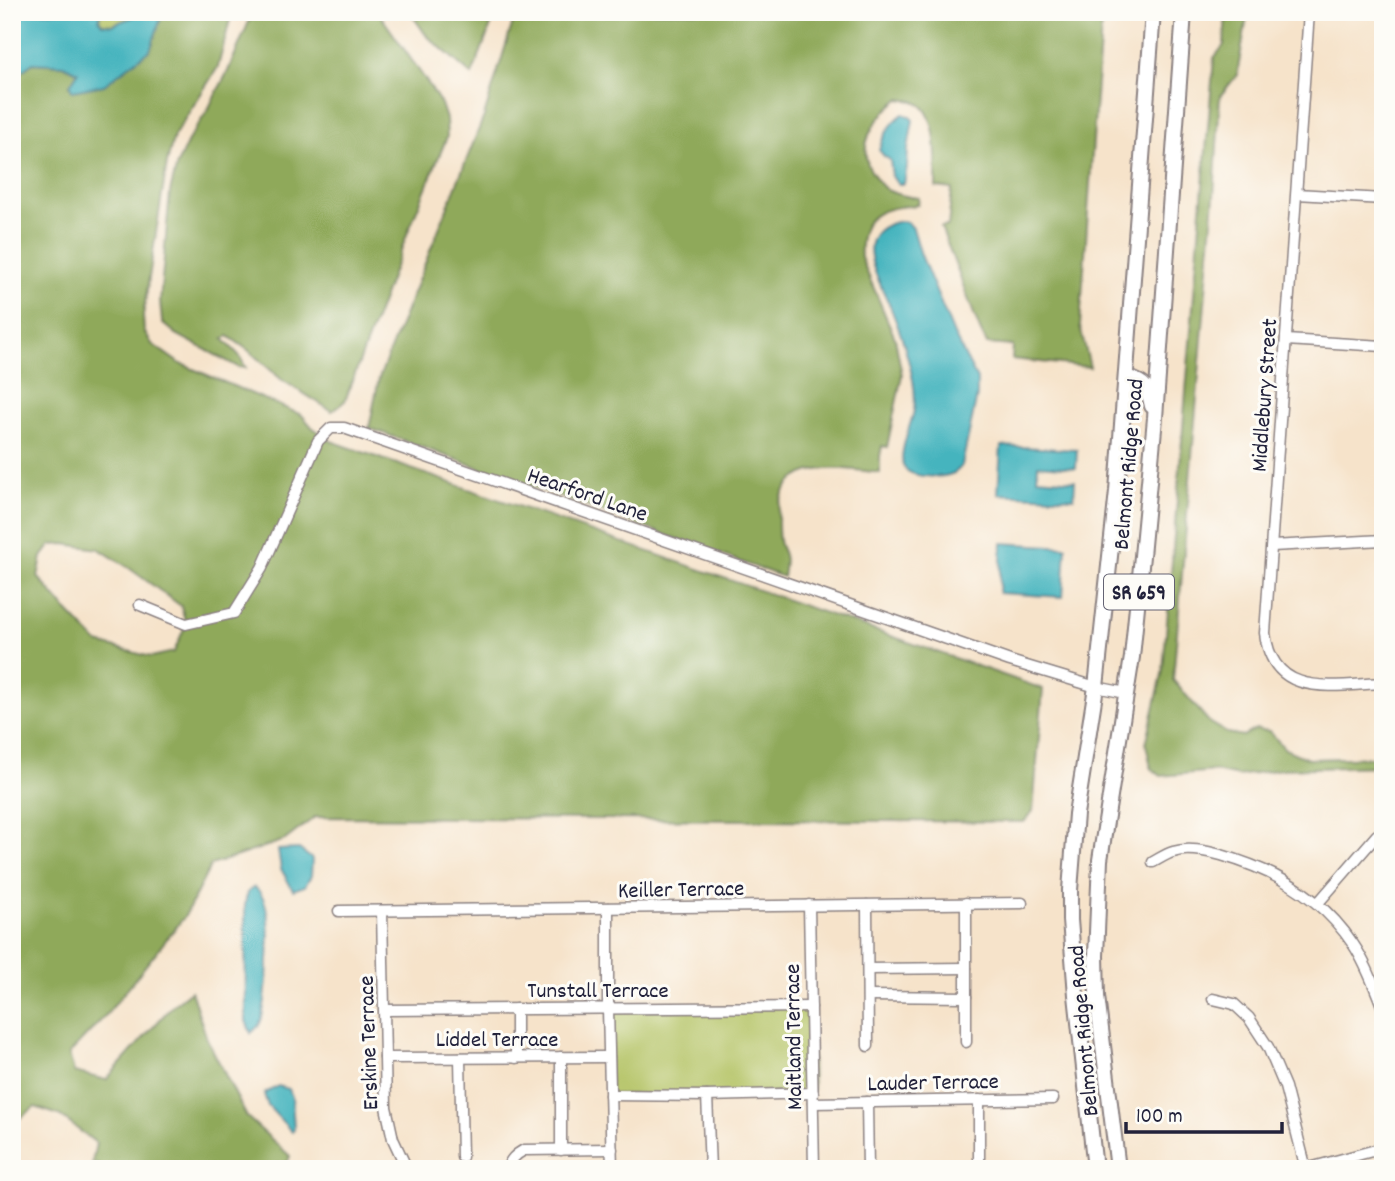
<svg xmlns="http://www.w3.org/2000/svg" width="1395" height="1181" viewBox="0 0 1395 1181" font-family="Dekko,sans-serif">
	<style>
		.green { fill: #b4c365; stroke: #6b7250; stroke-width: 2 }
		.forest { fill: #8fa95a; stroke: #58664a; stroke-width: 2; fill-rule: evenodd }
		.water { fill: #45b4be; stroke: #346b7c; stroke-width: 2 }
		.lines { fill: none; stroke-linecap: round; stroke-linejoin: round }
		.street-casing { stroke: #8c8282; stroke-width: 13 }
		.primary-casing { stroke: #8c8282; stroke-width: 18 }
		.street { stroke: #fff; stroke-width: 10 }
		.primary { stroke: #fff; stroke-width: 14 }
		.labels { text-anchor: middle; stroke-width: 6; stroke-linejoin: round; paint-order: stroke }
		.shield { fill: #fdfcf7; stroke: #646373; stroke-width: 2 }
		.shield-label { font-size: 21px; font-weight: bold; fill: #22223b }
		.street-label { font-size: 23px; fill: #22223b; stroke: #fdfcf7 }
	</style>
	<rect width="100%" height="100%" fill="#fdfcf7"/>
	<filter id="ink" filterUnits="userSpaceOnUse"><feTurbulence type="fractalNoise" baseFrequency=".0143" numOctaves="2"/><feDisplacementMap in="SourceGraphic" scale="14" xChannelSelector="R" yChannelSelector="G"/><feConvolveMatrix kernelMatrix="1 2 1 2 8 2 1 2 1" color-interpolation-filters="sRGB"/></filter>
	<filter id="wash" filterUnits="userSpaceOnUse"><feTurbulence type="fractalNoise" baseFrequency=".00686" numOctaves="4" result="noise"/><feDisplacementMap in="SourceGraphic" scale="28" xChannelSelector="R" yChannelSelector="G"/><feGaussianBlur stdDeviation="1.57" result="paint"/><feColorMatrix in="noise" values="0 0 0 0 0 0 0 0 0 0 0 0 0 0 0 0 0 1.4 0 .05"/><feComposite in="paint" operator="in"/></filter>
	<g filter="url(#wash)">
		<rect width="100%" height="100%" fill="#f6e3ca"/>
		<g class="green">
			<path d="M101,12H146L112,25L102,24L99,20Z"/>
			<path d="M811,1007L813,1093L610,1095L608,1009Z"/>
		</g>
		<g class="forest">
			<path d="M163,12H232L218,67L174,136L167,163L143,316L144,331L152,344L179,363L302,415L312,427L331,441L1043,689L1033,811L1024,822L315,817L285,840L211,865L185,916L107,1014L69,1054L74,1072L106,1080L172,1006L191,991L207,1039L247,1117L290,1156L285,1169H107L92,1163L96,1143L59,1115L35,1107L15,1122L12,1126V78L33,63L63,65L78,72L70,85L150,50ZM64,544L99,549L129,568L181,606L186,624L174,652L151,657L98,643L69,613L38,577L42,557L51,545Z"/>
			<path d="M253,12H378L427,82L441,104L446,119L447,137L409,229L345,401L332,411L282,380L248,350L228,336L223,339L239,355L246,368L238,367L176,334L162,322L160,301L170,192L177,164L190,137L206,113L228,71Z"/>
			<path d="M410,12H496L472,75L426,35Z"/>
			<path d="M516,12H1102L1080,326L1090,367L1012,359L1013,346L987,344L980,330L941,227L948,226L952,189L936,187C936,165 940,113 916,102C912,100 904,100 899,99C874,118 852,149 876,178C879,182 882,187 887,190C897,195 908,197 919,198L918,205C879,208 858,214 861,258L895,338L902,375L887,447L882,446L880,456V473C834,467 777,457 778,523C778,530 778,538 780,545C781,548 783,551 784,555C786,561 784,570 783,577L369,428L379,378L484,116Z"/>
			<path d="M1226,12H1248L1237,75L1220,96L1214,197L1173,680L1210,723L1227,733L1243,736L1256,729L1269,731L1285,749L1308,759L1383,757V766L1281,769L1238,776L1215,771L1161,776L1151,768L1146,744L1163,670L1203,185L1214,58L1224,45Z"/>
		</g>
		<g class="water">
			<path d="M12,12H101L99,20L102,24L112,25L146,12H163L150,50L104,85L72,91L70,85L78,72L63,65L33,63L12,78Z"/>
			<path d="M903,114L909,116L913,120L908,149L907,167L904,184H899L892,177L890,160L884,156L879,150C882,137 892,122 903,114Z"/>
			<path d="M901,221L907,222L913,228L921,255L954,335L977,379V396L962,465C959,469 959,470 954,473C944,478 911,479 904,467C897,455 912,423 914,410C917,390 911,370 906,352C902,336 896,321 890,306C877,275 848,231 901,221Z"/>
			<path d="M1001,446L1077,450L1076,468L1038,465L1037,478L1075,481L1074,498L998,494Z"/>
			<path d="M1002,543L1066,547L1063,597L999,593Z"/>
			<path d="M299,849L312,859L311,876L305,886L293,890L281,869L278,850Z"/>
			<path d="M254,887C264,893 268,910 268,921C270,939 267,1012 259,1025C257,1028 254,1030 251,1033L246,1021L245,903L248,892Z"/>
			<path d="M278,1086L289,1089L292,1097L294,1129L292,1132L268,1106L264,1094Z"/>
		</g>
	</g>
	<g filter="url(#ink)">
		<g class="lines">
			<g class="street-casing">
				<g id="street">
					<path d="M1309,12L1265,633C1273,700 1334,685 1383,683"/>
					<path d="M1297,194L1383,199"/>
					<path d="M1286,340L1383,346"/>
					<path d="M1272,546L1383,540"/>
					<path d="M140,605L186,624L234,613L262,568L318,441L331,428H344L1010,661L1096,687L1126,693"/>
					<path d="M1153,862C1159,859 1166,854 1173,852C1188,847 1206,851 1221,855C1274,870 1322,897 1353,944C1366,963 1374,986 1383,1008"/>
					<path d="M966,903V1042"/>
					<path d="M1318,903L1377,835"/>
					<path d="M809,905L814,1169"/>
					<path d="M867,905L868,1046"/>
					<path d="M608,908V1009L612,1169"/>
					<path d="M339,911L1022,903"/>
					<path d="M382,911L386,1107L393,1139L407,1169"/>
					<path d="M868,969L966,968"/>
					<path d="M869,996L966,997"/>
					<path d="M1213,999L1234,1004L1249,1018L1268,1047L1285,1087L1306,1169"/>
					<path d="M516,1009V1058"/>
					<path d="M385,1010L811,1007"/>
					<path d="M561,1057V1150"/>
					<path d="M385,1058L609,1057"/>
					<path d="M460,1058L462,1157"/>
					<path d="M610,1095L707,1096L813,1093"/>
					<path d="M707,1096L710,1169"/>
					<path d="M979,1100V1169"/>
					<path d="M867,1102L868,1169"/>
					<path d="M813,1103L1053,1099"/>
					<path d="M507,1169C511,1159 515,1155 524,1150L612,1149"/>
					<path d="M1306,1169L1383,1148"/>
				</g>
			</g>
			<g class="primary-casing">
				<g id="primary">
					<path d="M1126,377C1145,383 1148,387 1152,406"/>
					<path d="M1095,1169L1076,995L1070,920V890L1076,814L1096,687L1117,491L1153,12"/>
					<path d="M1118,1169L1097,996L1096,956L1100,860L1132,657L1142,556L1155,418L1184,12"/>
				</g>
			</g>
			<use href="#street" class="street"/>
			<use href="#primary" class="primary"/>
		</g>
	</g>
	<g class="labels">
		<rect class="shield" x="1104" y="574.5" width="70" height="35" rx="5"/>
		<g class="shield-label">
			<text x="1139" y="599">SR 659</text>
		</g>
		<g class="street-label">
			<text transform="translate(1263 395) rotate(-86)" y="8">Middlebury Street</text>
			<text transform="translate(1127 464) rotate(-85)" y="8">Belmont Ridge Road</text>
			<text transform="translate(588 493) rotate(19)" y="8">Hearford Lane</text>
			<text transform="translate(681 888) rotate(-1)" y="8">Keiller Terrace</text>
			<text x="598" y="997">Tunstall Terrace</text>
			<text transform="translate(1082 1031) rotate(-95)" y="8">Belmont Ridge Road</text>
			<text transform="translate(792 1037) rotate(-91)" y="8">Maitland Terrace</text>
			<text x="497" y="1046">Liddel Terrace</text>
			<text transform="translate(367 1043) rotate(-92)" y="8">Erskine Terrace</text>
			<text transform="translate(933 1081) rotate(-1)" y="8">Lauder Terrace</text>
		</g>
	</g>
	<rect width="1395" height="1181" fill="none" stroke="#fdfcf7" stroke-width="42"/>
	<path d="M1126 1122v10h156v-10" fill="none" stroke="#22223b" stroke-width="3.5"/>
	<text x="1136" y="1122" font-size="21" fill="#22223b" stroke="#fdfcf7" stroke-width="5" paint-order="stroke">100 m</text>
</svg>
